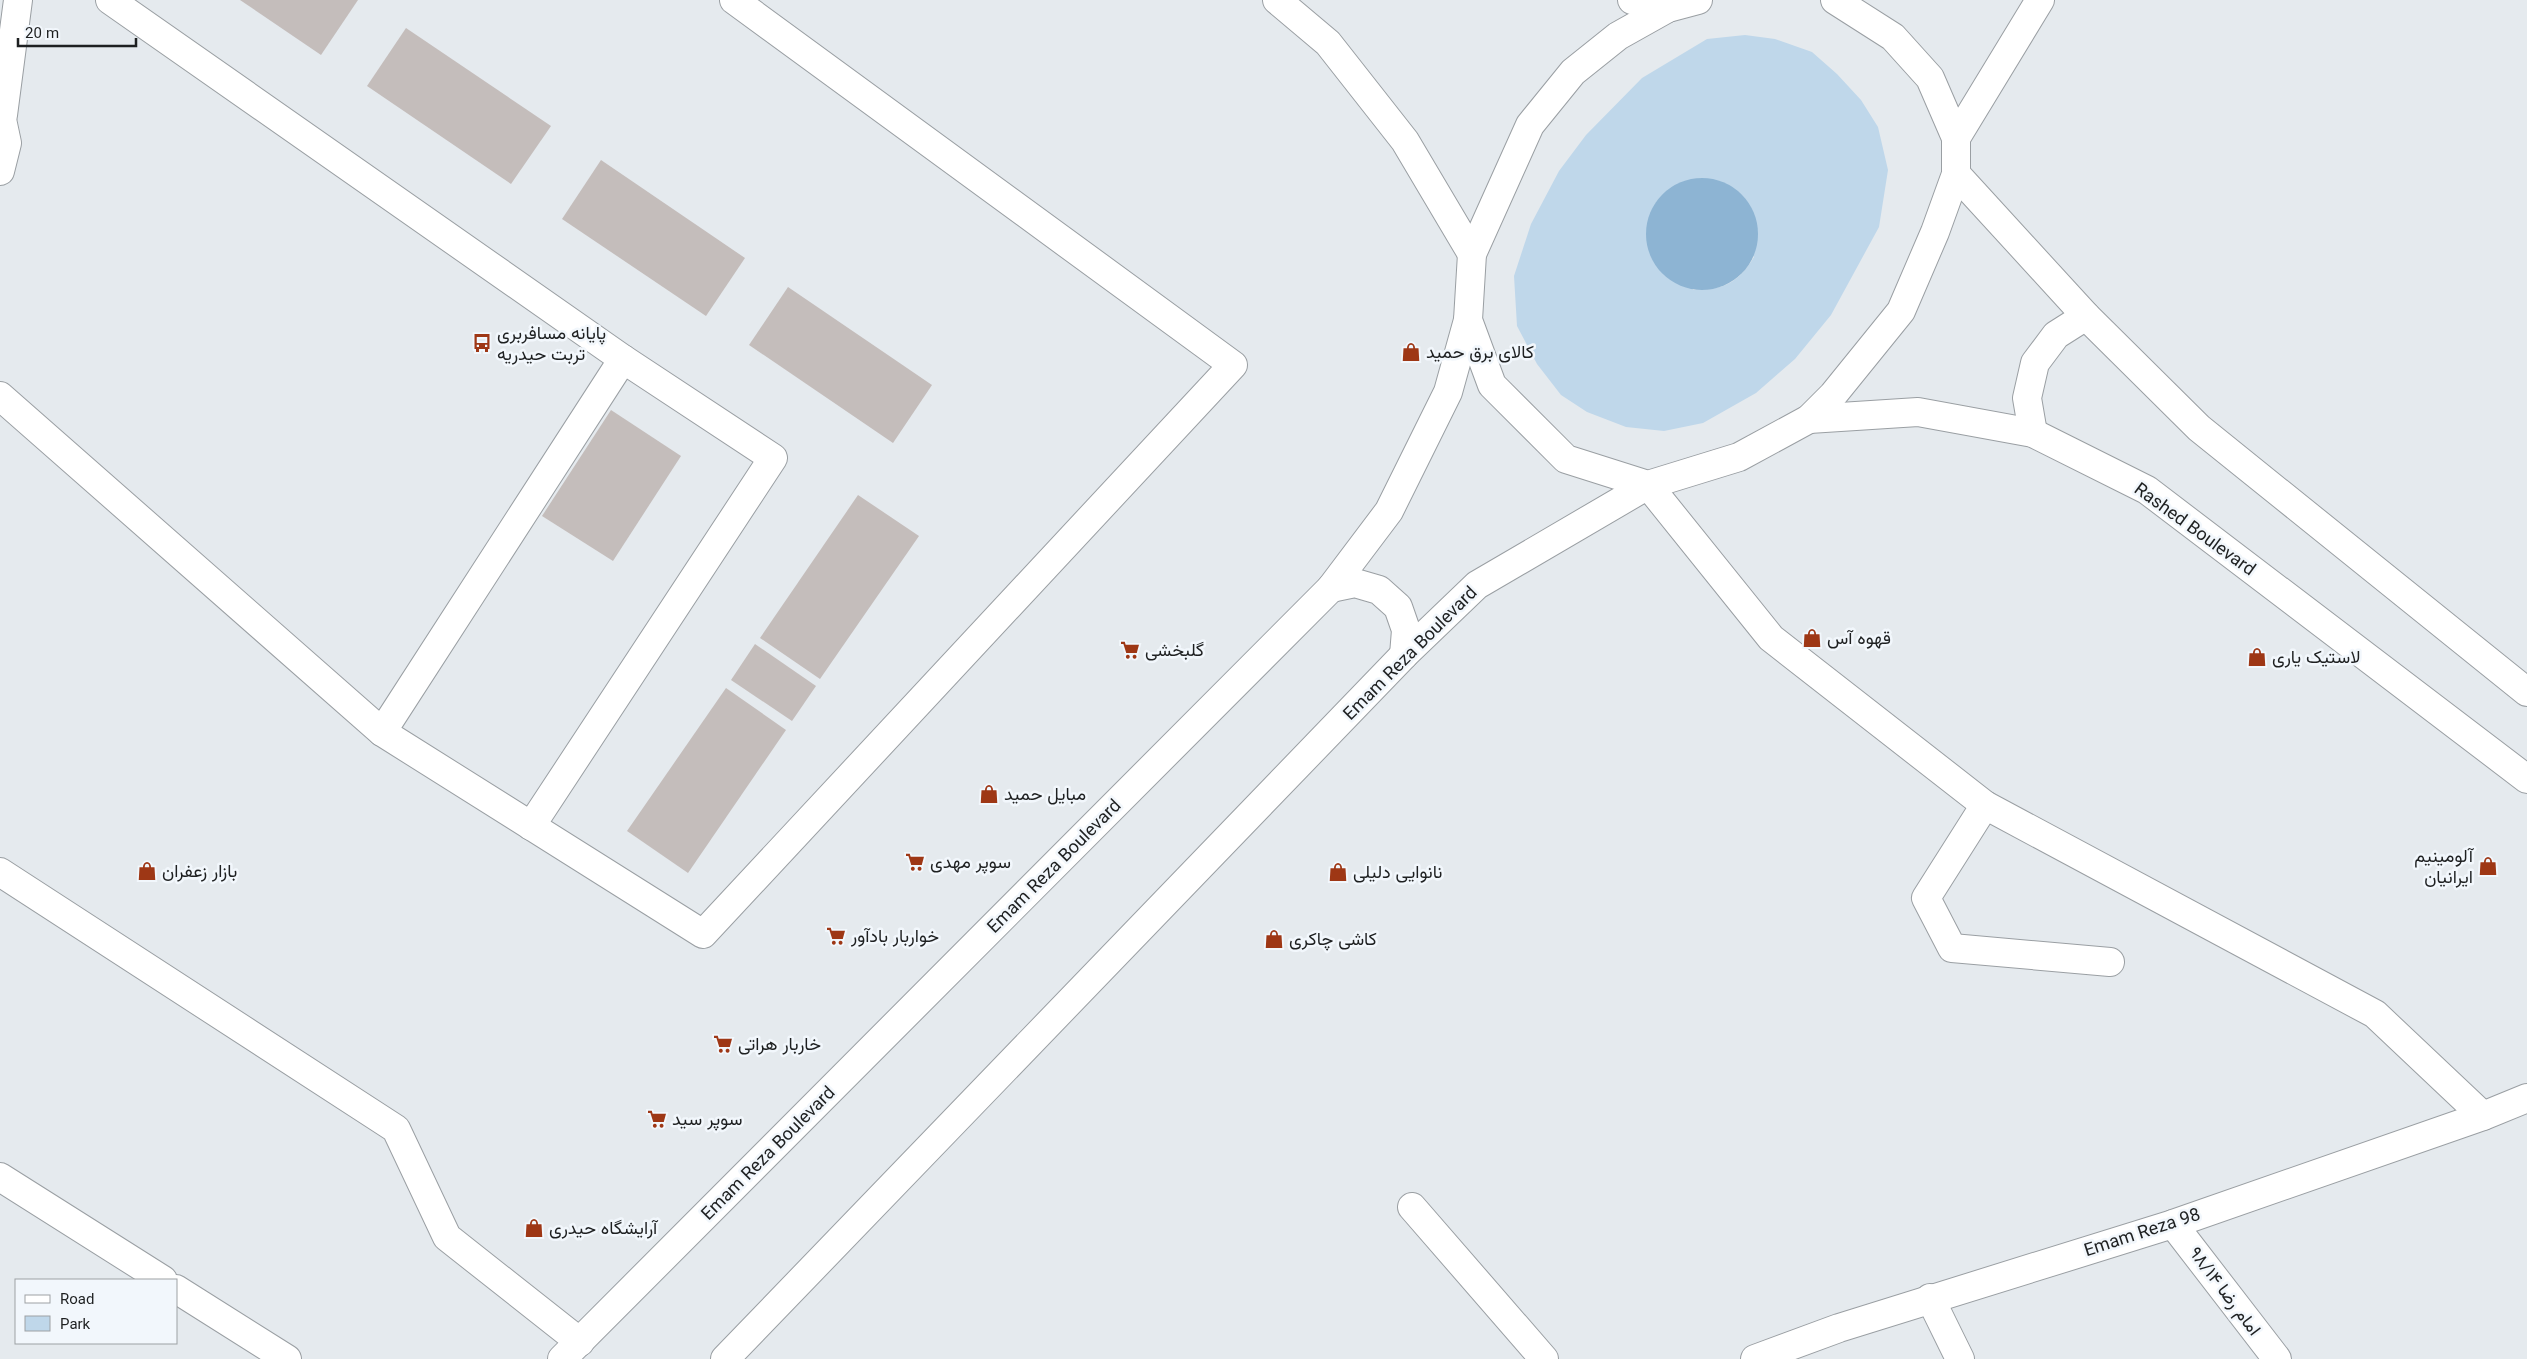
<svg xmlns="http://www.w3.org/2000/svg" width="2527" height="1359" viewBox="0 0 2527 1359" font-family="Georgia,Vazirmatn,serif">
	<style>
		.green { fill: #bfd7ea; fill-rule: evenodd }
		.water { fill: #8db4d3 }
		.building { fill: #c4bdbb }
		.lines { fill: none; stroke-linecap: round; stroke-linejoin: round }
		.minor-casing { stroke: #9a9fa3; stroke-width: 30 }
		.major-casing { stroke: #9a9fa3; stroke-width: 30 }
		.minor { stroke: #fff; stroke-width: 28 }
		.major { stroke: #fff; stroke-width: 28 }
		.labels { text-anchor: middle; stroke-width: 5; stroke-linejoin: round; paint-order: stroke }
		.poi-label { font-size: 18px; fill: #1e2021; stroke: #f2f7fc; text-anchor: start }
		.street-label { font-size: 18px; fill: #1e2021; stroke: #f2f7fc }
	</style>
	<rect width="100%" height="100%" fill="#e5eaee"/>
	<path class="green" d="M1745,35L1775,39L1812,52L1837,74L1861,100L1878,127L1888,170L1879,227L1831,315L1795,359L1756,393L1703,423L1664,431L1626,427L1587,412L1561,395L1537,364L1517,326L1514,276L1531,224L1559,171L1586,135L1642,78L1707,39ZM1702,178L1754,257C1738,283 1724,290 1693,290L1655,204C1669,188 1681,182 1702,178Z"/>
	<circle class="water" cx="1702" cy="234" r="56"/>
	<g class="building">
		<path d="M240,0H358L321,55Z"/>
		<path d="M406,28L551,126L511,184L367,86Z"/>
		<path d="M601,160L745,258L706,316L562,219Z"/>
		<path d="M788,287L932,385L893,443L749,345Z"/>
		<path d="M611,410L681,456L613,561L542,516Z"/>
		<path d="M858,495L919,536L820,679L760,638Z"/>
		<path d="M755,644L816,686L792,721L731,680Z"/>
		<path d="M726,688L786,730L688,873L627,831Z"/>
	</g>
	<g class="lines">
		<g class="minor-casing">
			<g id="minor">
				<path d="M0,110L7,143L0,171"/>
				<path d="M3,115L18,0"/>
				<path d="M0,396L382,732L623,359L110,0"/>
				<path d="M1648,485L1771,638L1985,805L2375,1014L2483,1116"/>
				<path d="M382,732L703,934L1233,365L734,0"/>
				<path d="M1985,805L1926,898L1952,948L2110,962"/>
				<path d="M531,826L773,458L623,359"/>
				<path d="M0,872L396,1129L447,1237L580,1342"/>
				<path d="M0,1177L163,1280"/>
				<path d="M1412,1207L1544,1359"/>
				<path d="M2173,1224L2277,1359"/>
				<path d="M176,1289L287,1359"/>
				<path d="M1930,1298L1960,1359"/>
				<path d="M1755,1359L1839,1328L2173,1224L2483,1116L2527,1098"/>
			</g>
		</g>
		<g class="major-casing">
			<g id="major">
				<path d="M1277,0L1328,43L1405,141L1472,254"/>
				<path d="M1632,0L1668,8"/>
				<path d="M1698,0L1668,8L1618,36L1573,72L1530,125L1472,254L1468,320L1492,385L1566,459L1648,485L1739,457L1809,419L1833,395L1901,311L1935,232L1956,174V138L1930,78L1893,37L1835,0"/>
				<path d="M1956,138L2040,0"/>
				<path d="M1956,174L2086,316L2199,428L2527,692"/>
				<path d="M1809,419L1918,412L2033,433L2147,490L2527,779"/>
				<path d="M2033,433L2027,398L2035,363L2056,335L2086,316"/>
				<path d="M1331,588L1355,583L1379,590L1398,607L1406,630L1404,655"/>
				<path d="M562,1359L1331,588L1389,511L1448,392L1468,320"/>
				<path d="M725,1359L1404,655L1477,585L1648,485"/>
			</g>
		</g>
		<use href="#minor" class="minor"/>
		<use href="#major" class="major"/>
	</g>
	<defs>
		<g id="bus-bare" transform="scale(1.5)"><path d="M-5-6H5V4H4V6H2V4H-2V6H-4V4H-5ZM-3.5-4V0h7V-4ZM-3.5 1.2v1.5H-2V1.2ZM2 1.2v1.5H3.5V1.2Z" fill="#9e3715" stroke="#f2f7fc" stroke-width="2.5" paint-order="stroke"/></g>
		<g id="shop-bare" transform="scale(1.5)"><path d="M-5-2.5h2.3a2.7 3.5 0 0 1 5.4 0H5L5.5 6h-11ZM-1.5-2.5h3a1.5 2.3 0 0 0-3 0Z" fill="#9e3715" stroke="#f2f7fc" stroke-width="2.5" paint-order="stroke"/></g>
		<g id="supermarket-bare" transform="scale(1.5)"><path d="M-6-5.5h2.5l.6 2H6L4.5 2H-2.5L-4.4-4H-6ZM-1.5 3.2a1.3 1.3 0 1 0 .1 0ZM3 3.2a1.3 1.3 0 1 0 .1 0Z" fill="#9e3715" stroke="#f2f7fc" stroke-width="2.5" paint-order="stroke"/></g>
	</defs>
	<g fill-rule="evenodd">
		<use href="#bus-bare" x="482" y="343"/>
		<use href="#shop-bare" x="1411" y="352"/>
		<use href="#shop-bare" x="1812" y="638"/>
		<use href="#supermarket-bare" x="1130" y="650"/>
		<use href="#shop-bare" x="2257" y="657"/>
		<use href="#shop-bare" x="989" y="794"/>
		<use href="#supermarket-bare" x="915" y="862"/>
		<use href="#shop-bare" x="2488" y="866"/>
		<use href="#shop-bare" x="147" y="871"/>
		<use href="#shop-bare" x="1338" y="872"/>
		<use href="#supermarket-bare" x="836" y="936"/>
		<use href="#shop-bare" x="1274" y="939"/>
		<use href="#supermarket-bare" x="723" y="1044"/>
		<use href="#supermarket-bare" x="657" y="1119"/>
		<use href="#shop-bare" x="534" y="1228"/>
	</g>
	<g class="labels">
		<g class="poi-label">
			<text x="497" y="339">پایانه مسافربری<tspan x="497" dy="21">تربت حیدریه</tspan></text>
			<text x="1426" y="358">کالای برق حمید</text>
			<text x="1827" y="644">قهوه آس</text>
			<text x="1145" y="656">گلبخشی</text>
			<text x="2272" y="663">لاستیک یاری</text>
			<text x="1004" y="800">مبایل حمید</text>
			<text x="2473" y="862" text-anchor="end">آلومینیم<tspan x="2473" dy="21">ایرانیان</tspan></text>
			<text x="930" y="868">سوپر مهدی</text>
			<text x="162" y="877">بازار زعفران</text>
			<text x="1353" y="878">نانوایی دلیلی</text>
			<text x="851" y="942">خواربار بادآور</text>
			<text x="1289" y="945">کاشی چاکری</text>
			<text x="738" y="1050">خاربار هراتی</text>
			<text x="672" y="1125">سوپر سید</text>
			<text x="549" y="1234">آرایشگاه حیدری</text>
		</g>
		<g class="street-label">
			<text transform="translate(2195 529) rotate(36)" y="6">Rashed Boulevard</text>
			<text transform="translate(1410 653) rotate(-45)" y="6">Emam Reza Boulevard</text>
			<text transform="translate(1054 866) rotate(-45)" y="6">Emam Reza Boulevard</text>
			<text transform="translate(768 1153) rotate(-45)" y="6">Emam Reza Boulevard</text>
			<text transform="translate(2142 1232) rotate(-18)" y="6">Emam Reza 98</text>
			<text transform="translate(2225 1291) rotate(53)" y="6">امام رضا ٩٨/١۴</text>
		</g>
	</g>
	<rect x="15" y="1279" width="162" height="65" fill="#f2f7fc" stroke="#9da1a4"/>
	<rect x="25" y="1295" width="25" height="8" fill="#ffffff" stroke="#9da1a4"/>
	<text x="60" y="1304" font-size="15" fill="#1e2021">Road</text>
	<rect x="25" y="1316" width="25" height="15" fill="#bfd7ea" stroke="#9da1a4"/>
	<text x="60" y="1329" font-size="15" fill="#1e2021">Park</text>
	<path d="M18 38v8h118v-8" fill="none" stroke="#1e2021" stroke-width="2.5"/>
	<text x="25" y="38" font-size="15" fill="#1e2021" stroke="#f2f7fc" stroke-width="4" paint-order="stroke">20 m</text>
</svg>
